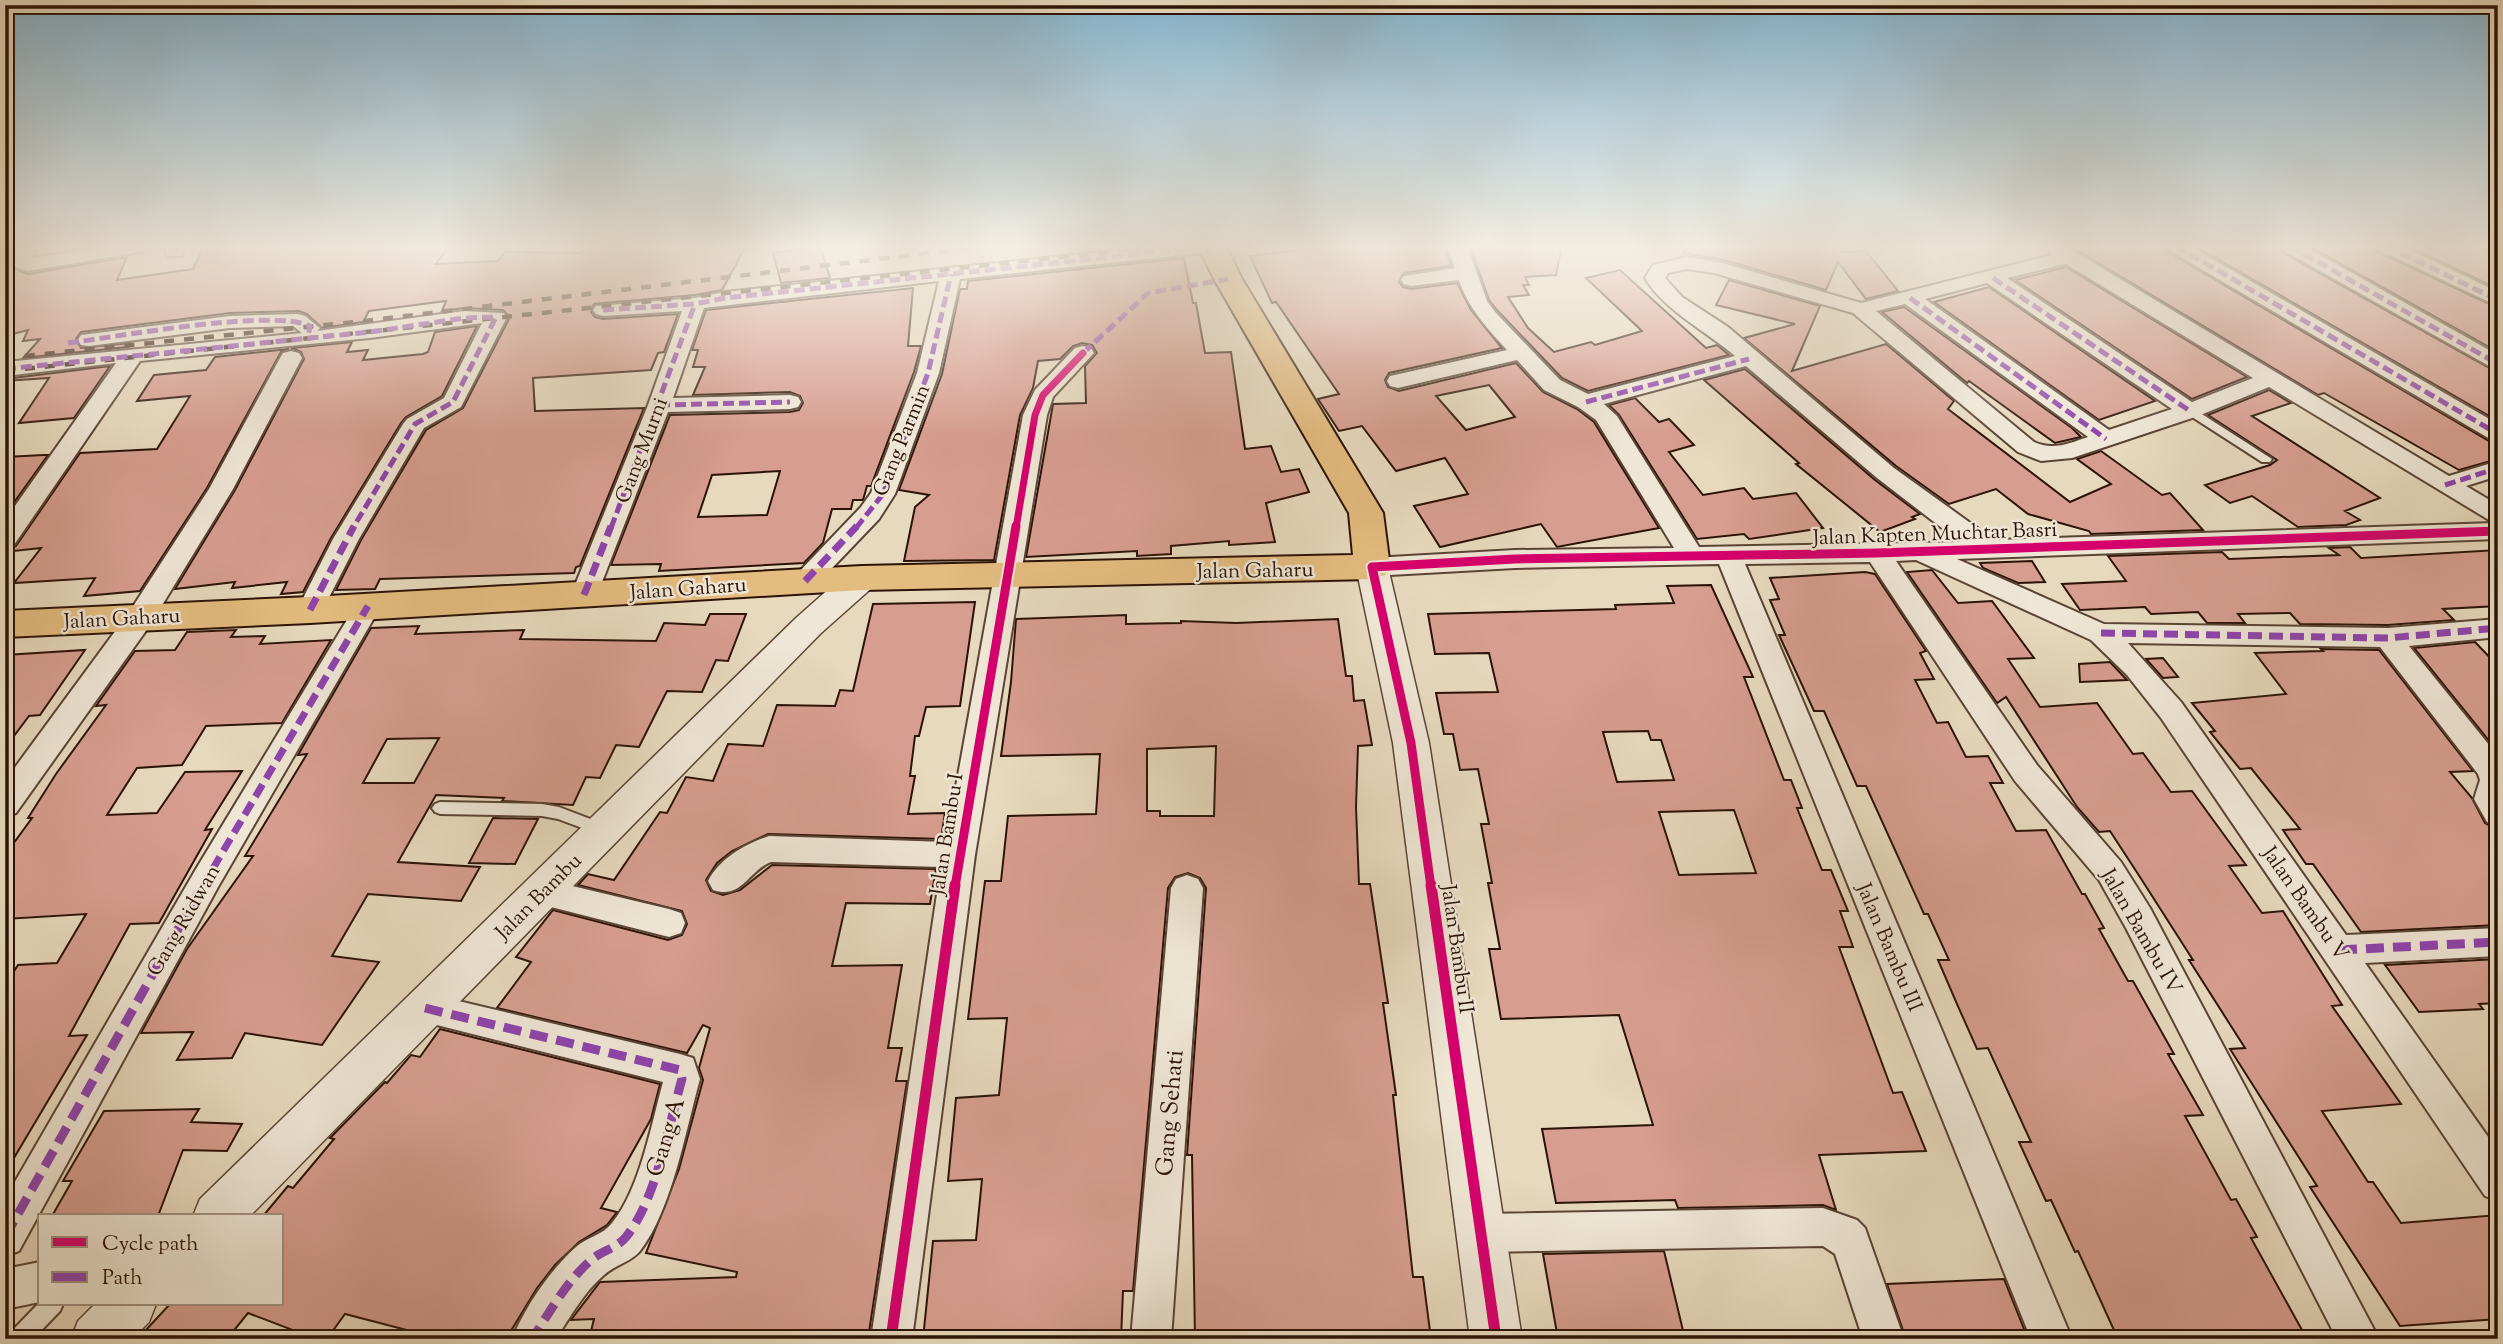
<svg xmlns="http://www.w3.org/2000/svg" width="2503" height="1344" viewBox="0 0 2503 1344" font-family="'Sorts Mill Goudy',serif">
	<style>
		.building { fill: #d79d90; stroke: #2b1306; stroke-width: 2; fill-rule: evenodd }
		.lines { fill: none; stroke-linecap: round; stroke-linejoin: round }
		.service-casing { stroke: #5a4434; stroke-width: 4 }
		.minor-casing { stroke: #5a4434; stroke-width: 4 }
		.tertiary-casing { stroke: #5a4434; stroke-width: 3 }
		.primary-casing { stroke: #2b1306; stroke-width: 4 }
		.service { fill: #efe6d5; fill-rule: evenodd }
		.minor { fill: #efe6d5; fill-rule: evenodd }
		.tertiary { fill: #efe6d5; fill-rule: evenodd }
		.primary { fill: #e4bc7f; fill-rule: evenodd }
		.rail { stroke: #2b1306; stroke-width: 4.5; stroke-dasharray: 10 10; stroke-linecap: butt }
		.quiet-far2 { stroke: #8e44ad; stroke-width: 5; stroke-dasharray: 11 5; stroke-linecap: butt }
		.quiet-far1 { stroke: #8e44ad; stroke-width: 7; stroke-dasharray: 14 7; stroke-linecap: butt }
		.quiet { stroke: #8e44ad; stroke-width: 9; stroke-dasharray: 18 9; stroke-linecap: butt }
		.cycleway-far2-casing { stroke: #efe6d5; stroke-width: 10 }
		.cycleway-far1-casing { stroke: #efe6d5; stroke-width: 13 }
		.cycleway-casing { stroke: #efe6d5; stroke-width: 16 }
		.cycleway-far2 { stroke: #d6006c; stroke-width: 7 }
		.cycleway-far1 { stroke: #d6006c; stroke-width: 9 }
		.cycleway { stroke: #d6006c; stroke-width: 11 }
		.labels { text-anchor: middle; stroke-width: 5; stroke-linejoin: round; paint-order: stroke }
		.street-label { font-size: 21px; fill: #2b1306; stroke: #efe6d5 }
		.near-street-label { font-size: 24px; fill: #2b1306; stroke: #efe6d5 }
	</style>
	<rect width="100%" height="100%" fill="#e7d9be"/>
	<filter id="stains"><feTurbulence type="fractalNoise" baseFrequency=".00286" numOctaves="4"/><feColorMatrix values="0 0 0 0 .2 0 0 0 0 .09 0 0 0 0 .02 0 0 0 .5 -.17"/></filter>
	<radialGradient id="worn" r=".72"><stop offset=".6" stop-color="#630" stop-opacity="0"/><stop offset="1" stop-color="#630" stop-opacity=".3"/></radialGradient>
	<g class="building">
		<path d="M204,246H449L436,264L498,261L505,252L581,253L586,246H746L722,290L695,295L594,304L591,312L595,317L603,319L678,314L664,352L658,353L651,370L533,378L535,411L644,408L580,566L576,567L574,573L380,579L375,589L336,590L361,540L426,430L463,408L510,317L503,310L464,308L442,311L446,301L369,311L363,322L322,328L307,314L299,311L230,313L81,332L76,339L81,348L130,343L128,347L23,358L40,339L23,341L28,330L5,336V254L11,253L8,261L12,268L28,274L127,257L117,280L193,269Z"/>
		<path d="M820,246L830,278L781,283L773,253Z"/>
		<path d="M1306,246H1445L1451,266L1404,273L1399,282L1403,287L1411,289L1457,283L1471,310L1502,348L1389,373L1385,380L1388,387L1399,391L1516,363L1543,392L1577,409L1594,422L1659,528L1557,547L1541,524L1440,547L1414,506L1468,494L1445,458L1396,471L1362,426L1339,431L1318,399L1339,394L1276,302L1272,303L1250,256L1308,249ZM1489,385L1515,417L1466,430L1436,396Z"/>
		<path d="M1470,246H1530L1561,250L1556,275L1525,277L1529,285H1523L1529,295L1508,297L1528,328L1554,352L1591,342L1595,345L1642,331L1586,278L1620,270L1706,348L1717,345L1729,355L1588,391L1562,378L1497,310L1489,300Z"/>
		<path d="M1684,246H1845L1842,252L1866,251L1898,291L1866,299L1838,262L1826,290L1724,260L1683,253Z"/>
		<path d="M2070,246H2163L2168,252L2489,441L2498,443V459L2459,470L2324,393L2318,395Z"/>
		<path d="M2195,246H2277L2282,252L2498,373V421Z"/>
		<path d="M2309,246H2373L2378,252L2498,308V352Z"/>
		<path d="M2408,246H2483L2488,252L2498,255V289Z"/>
		<path d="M1184,258L1193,303H1196L1205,353L1231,352L1245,449L1271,446L1281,472L1299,469L1309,492L1266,503L1275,542L1229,545V541L1171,546V554L1137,556V551L1026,557L1053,404L1086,403L1085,366L1097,353L1092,345L1082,343L1073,346L1060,359L1038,361L1033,388L1020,415L994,560L904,561L915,507L929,495L899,490L942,374L960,289H967L968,281Z"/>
		<path d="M2066,267L2247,377L2192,399L2015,280Z"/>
		<path d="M1729,280L1820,306L1792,371L1886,344L1954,401L1948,409L2070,502L2111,484L2077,459L2101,451L2162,495L2170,493L2203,530L2091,534L2089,531L2028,514L1996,489L1949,504L1896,466L1744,338L1795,324L1716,305Z"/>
		<path d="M1989,287L2155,401L2099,420L1934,302Z"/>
		<path d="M913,288L908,346H921L914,372L871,486H867L863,500H853L851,509H832L823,543L804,563L659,571L661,564L611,565L670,415L790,412L799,410L803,403L800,396L790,392L693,395L705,367H693L698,350H692L706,310ZM780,471L767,515L698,517L712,475Z"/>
		<path d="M1904,307L2072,428L2081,437L2055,443L1969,381L1967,383L1882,312Z"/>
		<path d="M477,326L442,396L406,417L401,423L331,538L303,592L281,594L287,582L232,588L235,582L175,589L235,490L304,359L301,352L292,348L352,342L347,352L368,350L363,360L423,354L428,352L435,332Z"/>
		<path d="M289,349L281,352L207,488L140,591L84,596L95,578L14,583L41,548L5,552V550L16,546L80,453L157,449L190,396L137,401L154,375L206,370L215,357Z"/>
		<path d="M110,366L74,418L19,423L49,378L5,381V379Z"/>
		<path d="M1745,369L1875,480L1920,514L1912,517L1915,519L1880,532L1796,464L1799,463L1704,380Z"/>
		<path d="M2269,390L2291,403L2252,416L2380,498L2345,511L2360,520L2346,525L2298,527L2252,496L2230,503L2205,485L2270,465L2277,460L2208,415Z"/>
		<path d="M1635,398L1659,422L1669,419L1694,445L1669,452L1703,495L1744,488L1753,499L1796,493L1823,528L1749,539L1744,534L1697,539L1619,415L1609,405Z"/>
		<path d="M44,455H48L5,515V457Z"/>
		<path d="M2350,547L2361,558L2498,550V606L2443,609L2454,620L2388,625L2300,624L2290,613L2238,614L2245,623H2207L2198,612L2151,614L2145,607L2080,610L2062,584L2126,581L2108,556L2222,552L2229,559L2339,555L2329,548Z"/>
		<path d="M2032,561L2045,582L2018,583L1983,568L1980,563Z"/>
		<path d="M1932,570L1958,603L1992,601L2034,658L2008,659L2040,707L2097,703L2133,754L2143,753L2171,792L2192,791L2246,865L2229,866L2262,913L2283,911L2342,1005L2332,1006L2401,1104L2322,1111L2368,1182H2373L2401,1223L2498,1215V1319L2400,1326L2310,1187L2317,1186L2230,1049L2245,1048L2189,960H2193L2138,874L2110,831L2099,832L2077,807L2006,697L1997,703L1907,572Z"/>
		<path d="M1865,572L1875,574L1926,651L1920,653L1934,679L1915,680L1937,723L1948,722L1966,757L1988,756L2003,783H1990L2016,831L2046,830L2082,894H2085L2104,928L2099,929L2128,981H2133L2174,1054H2168L2203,1115L2185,1116L2231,1200L2236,1199L2257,1237L2251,1238L2307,1339H2118L2078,1251L2075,1252L2051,1200L2046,1201L2019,1142H2031L1988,1048L1977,1049L1957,1004L1938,960H1949L1928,914H1924L1866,786H1857L1824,711H1814L1779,635H1785L1770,600L1779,599L1770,578Z"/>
		<path d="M1711,585L1753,677H1744L1784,780H1791L1802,808H1797L1822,870H1831L1848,911H1840L1853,947H1839L1893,1093L1902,1092L1926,1151L1819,1155L1836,1210L1823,1205L1678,1208L1675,1200L1556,1203L1542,1129L1653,1125L1619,1015L1501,1019L1489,949H1500L1488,883H1492L1481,824H1489L1478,769L1460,770L1453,734H1444L1436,693L1498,692L1489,653L1435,654L1428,614L1616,609L1615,605L1674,603L1667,586ZM1648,731L1651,740H1661L1674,780L1617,782L1603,732ZM1734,810L1756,873L1679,875L1659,812Z"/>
		<path d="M975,602L960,706L926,707L919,736H915L910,776H915L908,814L945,813L941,839L768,834L732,851L717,863L706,880L711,891L723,895L740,890L772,865L936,869L930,904L846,903L832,966L902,965L888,1048H902L896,1081H907L868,1339H589L594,1319L571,1320L600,1282L736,1277L737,1272L646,1253L679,1169L703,1080L699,1068L710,1028L703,1025L687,1053L497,1008L531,962L516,957L553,910L668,940L682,935L687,924L682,911L578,885L588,874L614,880L660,812L667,813L686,777L713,781L728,744L763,746L777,705L835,706L840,690L853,691L873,604Z"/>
		<path d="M710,614H746L728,661L716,660L702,692L667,691L639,747L616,745L600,778L586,777L573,805L502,801L504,798L436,795L398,862L480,867L461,901L368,894L332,956L379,962L322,1045L245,1033L232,1058L177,1060L193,1032L141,1033L187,949L253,856H245L307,754L298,755L371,628L419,626L415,634L524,630L520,639L656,641L664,623L705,625ZM439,738L414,783H363L387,739Z"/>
		<path d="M1126,615V624L1181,623V621L1236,623L1338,619L1346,676H1352L1354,701L1364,700L1372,745L1358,746L1356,807L1359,884H1370L1388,1003H1383L1396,1095H1393L1413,1277H1423L1431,1339H1195L1192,1155H1187L1206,888L1200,878L1188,873L1175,877L1168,888L1133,1291H1123L1121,1339H923L933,1241L976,1240L982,1179L948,1181L956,1098L999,1095L1007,1018L968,1019L985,881H1001L1008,816L1096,814L1100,754L1001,756L1011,682L1016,619ZM1216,746L1214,816H1160V811H1147V749Z"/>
		<path d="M236,630L231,637L265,636L260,644L331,640L282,723L206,726L182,765L137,768L107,815L157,813L185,772L242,771L205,830L212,829L159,923L130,924L69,1036L87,1035L5,1173V985L18,965L57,963L86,914L5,919V855L32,818H28L56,774L106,705L96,706L135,651L175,650L187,632Z"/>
		<path d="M2475,642L2498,666V752L2414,648Z"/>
		<path d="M2321,649L2379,650L2473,771L2450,772L2472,798L2485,823L2498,830V925L2361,932L2313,864H2306L2283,830L2300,829L2251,768L2240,769L2210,732L2215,731L2192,703L2286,694L2255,653L2323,651Z"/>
		<path d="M85,650L40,715L29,716L5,748V655Z"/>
		<path d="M2163,658L2178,677L2163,678L2146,659Z"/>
		<path d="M2110,662L2127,680L2080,682L2079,664Z"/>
		<path d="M493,818L538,819L515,864L469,863Z"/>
		<path d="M2498,959V1003L2479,1004L2483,1009L2419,1012L2385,965Z"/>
		<path d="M440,1029L660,1084L651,1119L601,1208L617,1212L607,1225L579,1242L555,1265L537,1288L506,1339H441L345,1314L327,1339H316L248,1313L227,1339H159L145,1331L170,1304H282V1216H263L288,1186L293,1188L334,1139L330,1138L385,1082L387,1083L411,1055L420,1057Z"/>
		<path d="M199,1109L191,1122L242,1124L227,1151L183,1150L158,1216H52L72,1181H63L104,1111Z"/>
		<path d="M1664,1251L1685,1339H1558L1543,1254Z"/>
		<path d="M2004,1279L2028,1339H1906L1887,1284Z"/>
	</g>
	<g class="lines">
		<g class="service-casing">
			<g id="service">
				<path d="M2190,408L2194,409L2272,459L2270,462H2262L2186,413V409Z"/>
				<path d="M440,802L542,804L559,807L606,825L609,829L606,833L601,835L558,819L542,816L440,814L435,812L432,808L435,804Z"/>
				<path d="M40,1302L63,1304L60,1311L33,1339H8L11,1332Z"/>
			</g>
		</g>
		<g class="minor-casing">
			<g id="minor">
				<path d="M16,246H36L32,258L105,246H150L147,250L140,252L28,271L14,266L11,262Z"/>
				<path d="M166,246H186L182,256H168L165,252Z"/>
				<path d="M1157,246H1222L1219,250L1212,252L960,279L939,373L895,494L879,519L814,587L805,590L796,587L792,581L796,575L861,507L871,493L917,373L939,281L704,308L673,398L790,395L798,397L801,402L798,407L790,409L668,412L597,595L593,601L584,604L575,601L571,595L648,405L682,311L603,316L596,314L593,310L596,306L695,298L725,292Z"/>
				<path d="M1447,246H1467L1487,301L1495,312L1560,380L1588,394L1735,356C1706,331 1664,310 1645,278L1653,265L1687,257L1723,263L1861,303L2052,255L2044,248L2046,246H2065L2449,476L2498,461V476L2466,486L2498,505V539L1957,559L2104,624L2388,628L2498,619V637L2409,646L2498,756V825L2487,822L2474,799L2480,780L2478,774L2380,647L2128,643L2181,702L2346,935L2498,928V956L2365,963L2498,1151V1201L2485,1196L2161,718L2127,675L2091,640L1916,560L1896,561L2037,765L2121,862L2150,908L2379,1339H2337L2126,928L2099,880L2015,781L1870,562L1745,564L2072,1339H2031L1719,564L1515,568L1372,576L1363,573L1359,567L1363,561L1372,558L1515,550L1674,548L1596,420L1578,407L1544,390L1517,360L1398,388L1390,386L1387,381L1390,376L1507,350C1486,327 1469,309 1459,280L1411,286L1404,284L1401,280L1404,276L1455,268ZM2066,264L2253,378L2192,402L2007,278ZM1687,269L1714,273L1853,313L2018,452L2041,461L2072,458L2198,416L2269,387L2494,523L1994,540L1894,468L1728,327L1682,297L1665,278L1668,273ZM1987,283L2172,409L2109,430L1925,299ZM1905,304L2088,437C2070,443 2053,451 2034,442L1876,311ZM1746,366L1877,478L1960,542L1699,547L1617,416L1604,404Z"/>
				<path d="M2166,246H2190L2498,424V441L2490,439L2169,250Z"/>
				<path d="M2280,246H2304L2498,355V371L2283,250Z"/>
				<path d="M2376,246H2402L2498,292V306L2379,250Z"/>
				<path d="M2486,246H2498V253L2489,250Z"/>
				<path d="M464,311L503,313L507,317L461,407L424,428L359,539L319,617L310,619L301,617L297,610L333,539L403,424L407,419L444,398L482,323L370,338L140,361L14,545L5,547V520L116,363L5,376V362L302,333L293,326L230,328L89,346L81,345L78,340L81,335L89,334L230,316L298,314L305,316L320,328L317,331Z"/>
				<path d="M1083,346L1091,348L1094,353L1053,397L1047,415L975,855L912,1339H871L941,867L771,862C748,871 742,900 713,890L708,881C720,858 745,844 769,836L946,842L1023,415L1035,390L1075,348Z"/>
				<path d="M291,351L299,353L302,358L233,489L150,625L16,813L5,817V781L130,611L209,489L280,358L283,353Z"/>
				<path d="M368,597L377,600L381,606L218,887L19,1251L5,1256V1199L196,869L359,600Z"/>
				<path d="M1187,875L1198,879L1203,888L1171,1339H1131L1171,888L1176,879Z"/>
				<path d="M543,879L669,909L681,913L685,923L681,933L669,937L543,905L532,901L527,892L532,883Z"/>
				<path d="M425,993L680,1054L693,1058L700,1079C686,1129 672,1210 640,1251C631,1262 615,1265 604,1275C584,1292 570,1317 556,1339H512C525,1307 550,1270 576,1247C587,1237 603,1235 612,1223C640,1189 651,1125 663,1082L413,1019L408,1008L413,997Z"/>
				<path d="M1823,1208L1857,1220L1865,1228L1904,1339H1863L1835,1254L1823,1246L1481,1252L1467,1247L1462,1233L1467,1219L1481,1214Z"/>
				<path d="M40,1262V1302L5,1309V1269Z"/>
			</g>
		</g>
		<g class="tertiary-casing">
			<g id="tertiary">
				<path d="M1372,556L1383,559L1388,567L1429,743L1522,1339H1470L1393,743L1356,567L1361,559Z"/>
				<path d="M862,567L874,570L878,578L874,586L820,634L250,1216H193L200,1199L796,618L850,570Z"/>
				<path d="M95,1304H156L149,1322L132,1339H71L78,1321Z"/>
			</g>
		</g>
		<g class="primary-casing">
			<path id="primary" d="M1198,246H1226L1242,279L1383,513L1390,567L1385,575L1372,579L862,590L310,623L5,637V611L310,597L862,566L1353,555L1349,513L1214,279Z"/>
		</g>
		<use href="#service" class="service"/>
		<use href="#minor" class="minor"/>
		<use href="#tertiary" class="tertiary"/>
		<use href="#primary" class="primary"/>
		<g class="rail">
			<path d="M5,358L364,321L986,246"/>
			<path d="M5,371L1161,246"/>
		</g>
		<g class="quiet-far2">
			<path d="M2176,246L2498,434"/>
			<path d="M2290,246L2498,364"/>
			<path d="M2386,246L2498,300"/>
			<path d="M1993,278L2190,411"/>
			<path d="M1910,298L2106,439"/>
			<path d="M603,310L695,304L725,298L1212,246"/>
			<path d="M68,343C116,337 273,308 310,326L308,337"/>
			<path d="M1083,353L1148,293L1228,279"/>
			<path d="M5,369L370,332L464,318L496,317L453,402L415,424L353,528"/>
			<path d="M1586,402L1749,359"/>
			<path d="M659,405L790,402"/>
			<path d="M2445,485L2498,468"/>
			<path d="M611,528L695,304"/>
			<path d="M856,528L883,494L928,373L951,274"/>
		</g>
		<g class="quiet-far1">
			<path d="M805,581L857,526"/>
			<path d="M584,595L611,526"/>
			<path d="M310,610L354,526"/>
			<path d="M2101,633L2388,638L2498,628"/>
			<path d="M202,887L368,606"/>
		</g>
		<g class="quiet">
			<path d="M2339,950L2498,942"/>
			<path d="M425,1008L680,1070L682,1079C668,1127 657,1198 626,1237C617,1248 601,1251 590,1261C566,1282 550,1312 532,1339"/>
			<path d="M5,1237L203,885"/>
		</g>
		<g class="cycleway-far2-casing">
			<path id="cycleway-far2" d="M1016,528L1035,415L1043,395L1083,353"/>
		</g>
		<g class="cycleway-far1-casing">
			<g id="cycleway-far1">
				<path d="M955,887L1016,526"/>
				<path d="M1431,887L1411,743L1372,567L1515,559L1877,553L2498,531"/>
			</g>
		</g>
		<g class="cycleway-casing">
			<g id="cycleway">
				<path d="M1431,885L1496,1339"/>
				<path d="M891,1339L955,885"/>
			</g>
		</g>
		<use href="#cycleway-far2" class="cycleway-far2"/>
		<use href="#cycleway-far1" class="cycleway-far1"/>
		<use href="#cycleway" class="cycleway"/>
	</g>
	<linearGradient id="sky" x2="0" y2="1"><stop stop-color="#87b6d1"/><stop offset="0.57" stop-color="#f4eee2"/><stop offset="1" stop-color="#f4eee2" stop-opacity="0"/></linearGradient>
	<rect width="2503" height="434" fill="url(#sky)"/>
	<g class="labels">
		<g class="street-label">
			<text transform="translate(901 440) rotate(-68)" y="7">Gang Parmin</text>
			<text transform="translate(641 450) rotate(-69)" y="7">Gang Murni</text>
			<text transform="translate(1935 533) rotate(-2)" y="7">Jalan Kapten Muchtar Basri</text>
			<text transform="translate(1255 570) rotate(-1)" y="7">Jalan Gaharu</text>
			<text transform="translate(688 588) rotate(-4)" y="7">Jalan Gaharu</text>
			<text transform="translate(122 618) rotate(-3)" y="7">Jalan Gaharu</text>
			<text transform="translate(946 834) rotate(-81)" y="7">Jalan Bambu I</text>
			<text transform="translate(538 896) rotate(-45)" y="7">Jalan Bambu</text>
			<text transform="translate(2306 903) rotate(55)" y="7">Jalan Bambu V</text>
			<text transform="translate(183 920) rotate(-60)" y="7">Gang Ridwan</text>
			<text transform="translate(2142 931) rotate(60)" y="7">Jalan Bambu IV</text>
			<text transform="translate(1890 947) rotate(67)" y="7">Jalan Bambu III</text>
			<text transform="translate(1458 949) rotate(82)" y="7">Jalan Bambu II</text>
		</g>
		<g class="near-street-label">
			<text transform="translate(1169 1113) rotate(-85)" y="8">Gang Sehati</text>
			<text transform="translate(665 1137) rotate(-73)" y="8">Gang A</text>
		</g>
	</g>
	<rect width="2503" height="1344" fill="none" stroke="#e7d9be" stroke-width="28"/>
	<rect x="7" y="7" width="2489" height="1330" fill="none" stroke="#2b1306" stroke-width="3.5"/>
	<rect x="14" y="14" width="2475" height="1316" fill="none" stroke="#2b1306" stroke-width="2"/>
	<rect x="38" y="1214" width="245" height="91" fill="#efe6d5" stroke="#a19282" stroke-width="2"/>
	<rect x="52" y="1237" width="35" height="10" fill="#d6006c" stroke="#a19282" stroke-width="2"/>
	<text x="102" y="1250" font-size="21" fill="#2b1306">Cycle path</text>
	<rect x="52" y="1272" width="35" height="10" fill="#8e44ad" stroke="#a19282" stroke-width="2"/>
	<text x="102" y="1284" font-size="21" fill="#2b1306">Path</text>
	<rect width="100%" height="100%" filter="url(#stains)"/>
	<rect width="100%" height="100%" fill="url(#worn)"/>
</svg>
